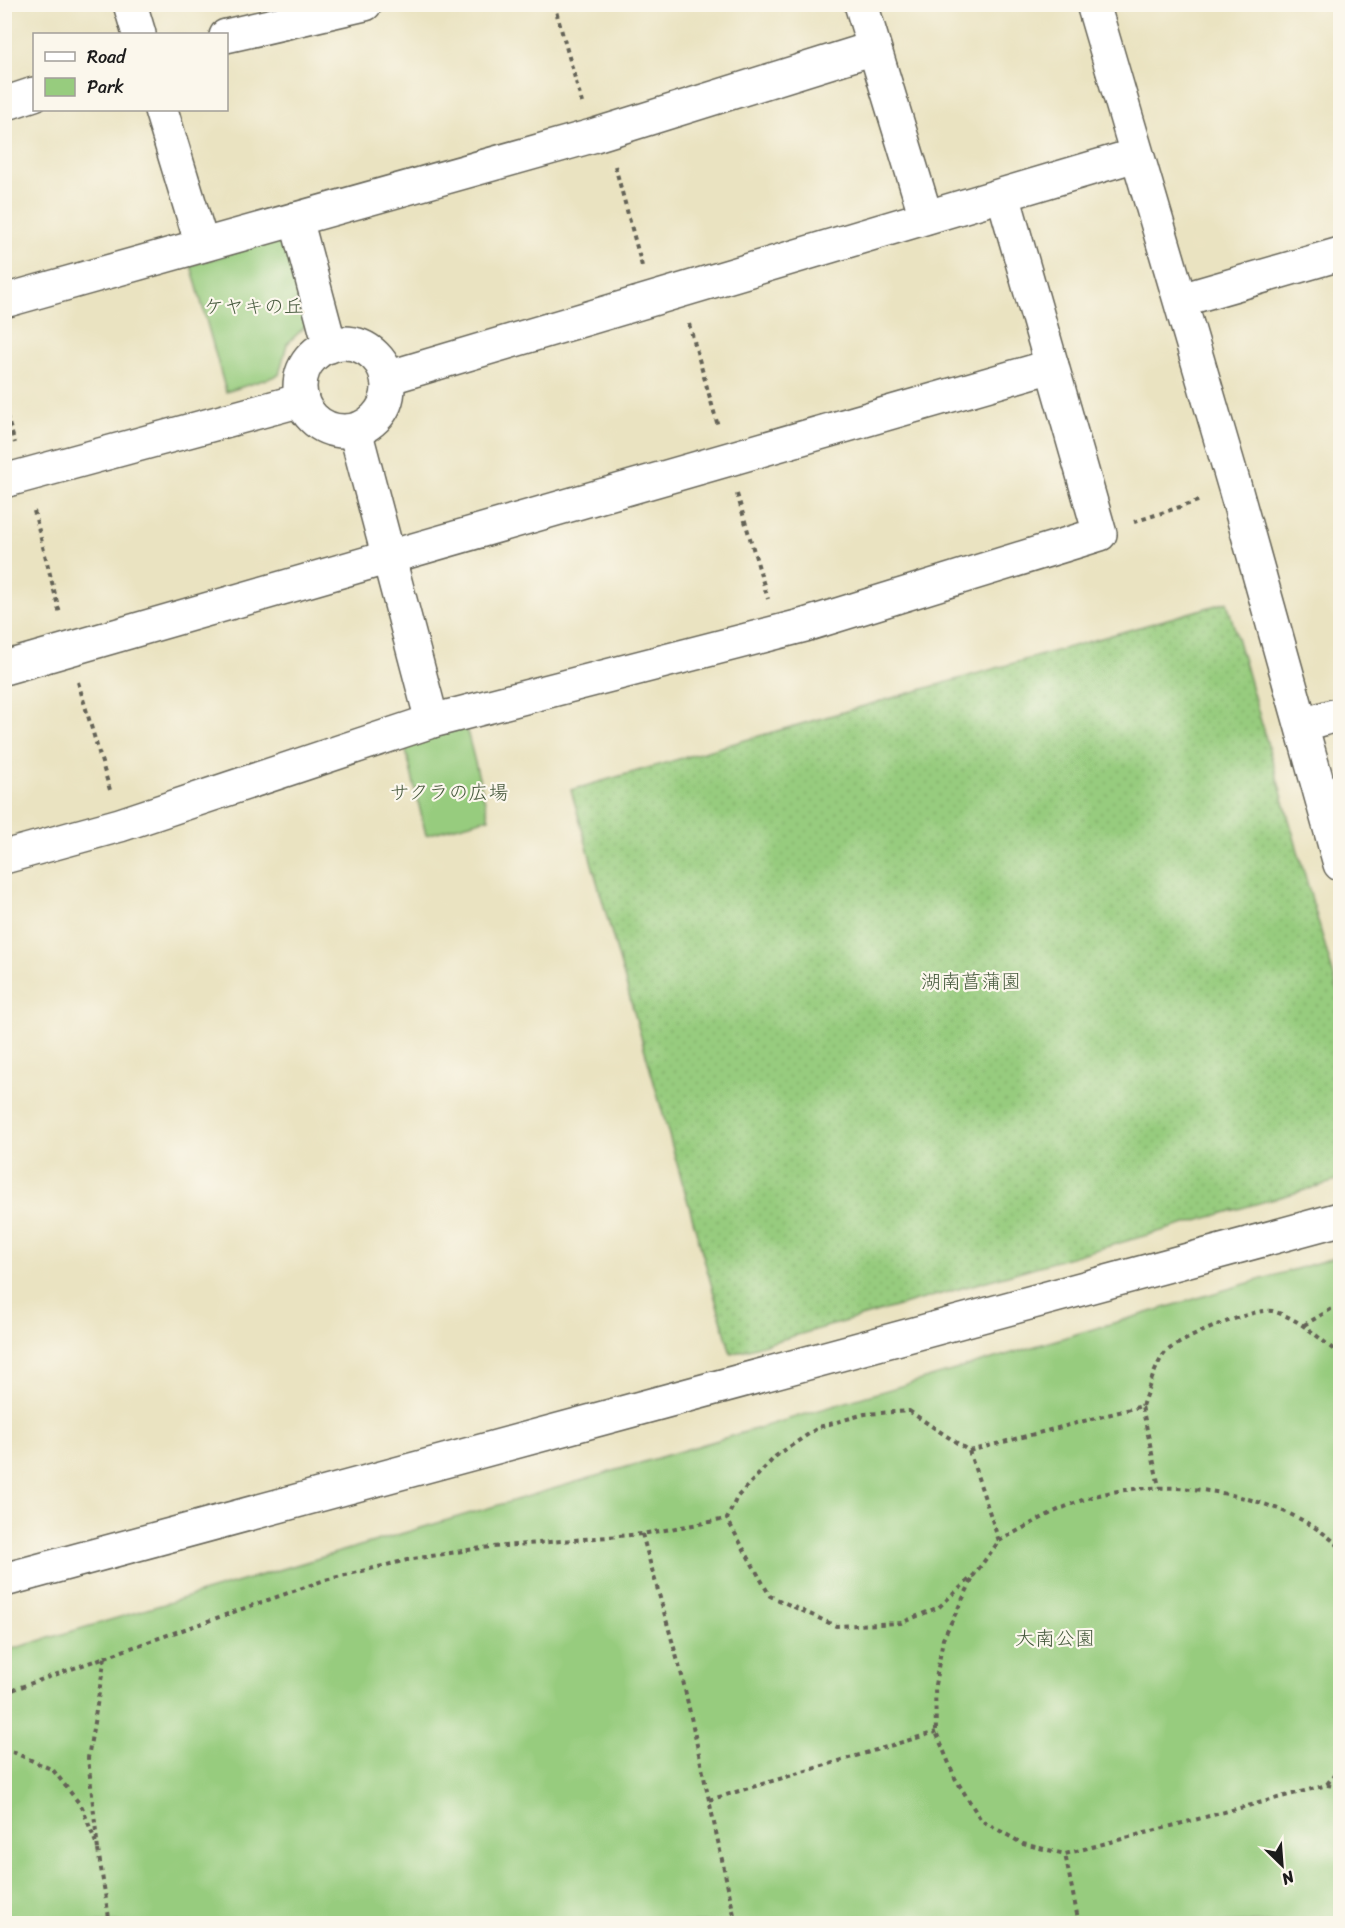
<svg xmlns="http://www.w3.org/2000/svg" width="1345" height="1928" viewBox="0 0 1345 1928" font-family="Sriracha,'Klee One',sans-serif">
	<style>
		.green { fill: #97cc7e; stroke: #5a744d; stroke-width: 1.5 }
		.garden { fill: url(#garden-dots); stroke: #5a744d; stroke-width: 1.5 }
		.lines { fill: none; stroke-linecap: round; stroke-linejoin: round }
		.minor-casing { stroke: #646256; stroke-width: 36 }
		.tertiary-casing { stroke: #646256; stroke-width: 36 }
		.path { stroke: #646256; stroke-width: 4; stroke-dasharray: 4.5 4.5; stroke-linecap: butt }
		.minor { stroke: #fff; stroke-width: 33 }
		.tertiary { stroke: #fff; stroke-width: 33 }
		.labels { text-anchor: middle; stroke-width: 4.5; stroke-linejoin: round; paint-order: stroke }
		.park-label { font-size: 20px; fill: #475a3e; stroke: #fbf7ec }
	</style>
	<defs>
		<pattern id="garden-dots" width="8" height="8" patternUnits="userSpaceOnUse" patternTransform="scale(1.5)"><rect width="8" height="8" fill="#97cc7e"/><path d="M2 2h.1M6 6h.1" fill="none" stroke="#82af6c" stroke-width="1.8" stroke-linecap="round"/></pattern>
	</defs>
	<rect width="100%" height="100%" fill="#fbf7ec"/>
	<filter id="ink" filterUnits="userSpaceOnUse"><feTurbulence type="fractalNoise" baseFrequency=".0167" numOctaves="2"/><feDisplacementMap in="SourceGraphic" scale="12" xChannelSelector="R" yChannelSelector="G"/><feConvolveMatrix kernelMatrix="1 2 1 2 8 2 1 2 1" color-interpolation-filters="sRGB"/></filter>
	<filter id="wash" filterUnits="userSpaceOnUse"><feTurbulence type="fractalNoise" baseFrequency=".008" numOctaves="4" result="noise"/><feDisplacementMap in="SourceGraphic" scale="24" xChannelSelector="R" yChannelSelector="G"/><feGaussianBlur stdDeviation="1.35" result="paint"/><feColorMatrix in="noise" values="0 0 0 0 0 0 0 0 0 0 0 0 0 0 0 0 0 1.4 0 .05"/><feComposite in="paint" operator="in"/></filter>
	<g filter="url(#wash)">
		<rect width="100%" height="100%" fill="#eae3c1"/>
		<g class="green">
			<path d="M287,237L310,322L287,344L279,375L226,392L191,265Z"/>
			<path d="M465,723L489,818L426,835L404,742Z"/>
			<path d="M1340,1256V1923H5V1651Z"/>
		</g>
		<path class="garden" d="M1227,602L1340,998V1180L731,1354L571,790Z"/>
	</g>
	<g filter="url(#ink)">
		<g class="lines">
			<g class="minor-casing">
				<g id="minor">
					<path d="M130,4L139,34"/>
					<path d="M861,4L926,217"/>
					<path d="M226,36L365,4"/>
					<path d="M4,104L34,94"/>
					<path d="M161,110L202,245"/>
					<path d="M296,219L330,346"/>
					<path d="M1181,300L1340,254"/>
					<path d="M4,301L592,136L874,48"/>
					<circle cx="344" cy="387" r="44"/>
					<path d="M387,378L1136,155"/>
					<path d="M355,430L432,721"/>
					<path d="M4,481L302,400"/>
					<path d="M4,668L1052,366"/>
					<path d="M1302,725L1340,714"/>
					<path d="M4,857L120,825L432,721L805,625L1100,534L1003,195"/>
					<path d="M4,1580L1340,1219"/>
				</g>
			</g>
			<g class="tertiary-casing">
				<path id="tertiary" d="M1093,4L1235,488L1340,864"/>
			</g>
			<g class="path">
				<path d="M554,4L582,103"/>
				<path d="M615,166L642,266"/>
				<path d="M689,324L718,426"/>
				<path d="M4,407L15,443"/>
				<path d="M737,494L768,599"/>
				<path d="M34,511L60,614"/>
				<path d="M1134,522L1201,500"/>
				<path d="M78,682L110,790"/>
				<path d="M1304,1325L1340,1304"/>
				<path d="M1142,1406C1147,1393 1157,1360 1166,1352C1179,1339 1255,1307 1272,1311C1299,1318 1319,1338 1340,1355"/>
				<path d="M909,1411L969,1451L999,1541L974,1575L939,1607L901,1623L836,1626L770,1596L727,1519L737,1497L776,1456L819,1427L865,1414Z"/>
				<path d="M969,1451L1142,1406L1159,1487"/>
				<path d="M642,1534L682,1676L736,1924"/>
				<path d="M999,1541C1031,1524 1067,1502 1103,1494C1176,1477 1284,1494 1340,1547"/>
				<path d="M972,1580L943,1639L935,1685L936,1732L955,1778L981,1820L1023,1844L1065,1854"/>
				<path d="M105,1657L325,1580L407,1560L481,1548L642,1534L727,1519"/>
				<path d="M4,1693L105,1657L88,1758L98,1850"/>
				<path d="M4,1748L53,1770L82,1807L96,1843"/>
				<path d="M1327,1784L1340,1768"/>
				<path d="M709,1800L936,1732"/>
				<path d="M98,1850L110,1924"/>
				<path d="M1079,1924L1065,1854L1327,1785L1340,1787"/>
			</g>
			<use href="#minor" class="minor"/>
			<use href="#tertiary" class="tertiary"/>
		</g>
	</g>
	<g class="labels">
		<g class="park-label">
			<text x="254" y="313">ケヤキの丘</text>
			<text x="449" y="799">サクラの広場</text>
			<text x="971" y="988">湖南菖蒲園</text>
			<text x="1055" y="1645">大南公園</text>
		</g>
	</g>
	<rect width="1345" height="1928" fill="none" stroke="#fbf7ec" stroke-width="24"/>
	<rect x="33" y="33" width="195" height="78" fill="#fbf7ec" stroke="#a29f99" stroke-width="1.5"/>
	<rect x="45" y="52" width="30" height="9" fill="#ffffff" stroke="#a29f99" stroke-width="1.5"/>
	<text x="87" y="63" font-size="18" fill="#1c1c1c">Road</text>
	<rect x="45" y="78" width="30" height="18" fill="#97cc7e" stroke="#a29f99" stroke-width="1.5"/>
	<text x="87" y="93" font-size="18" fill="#1c1c1c">Park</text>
	<g transform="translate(1282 1865) rotate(155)" stroke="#fbf7ec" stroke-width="4.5" paint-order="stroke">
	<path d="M0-4.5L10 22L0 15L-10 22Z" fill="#1c1c1c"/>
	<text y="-9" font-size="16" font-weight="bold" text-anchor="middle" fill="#1c1c1c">N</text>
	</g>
</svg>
